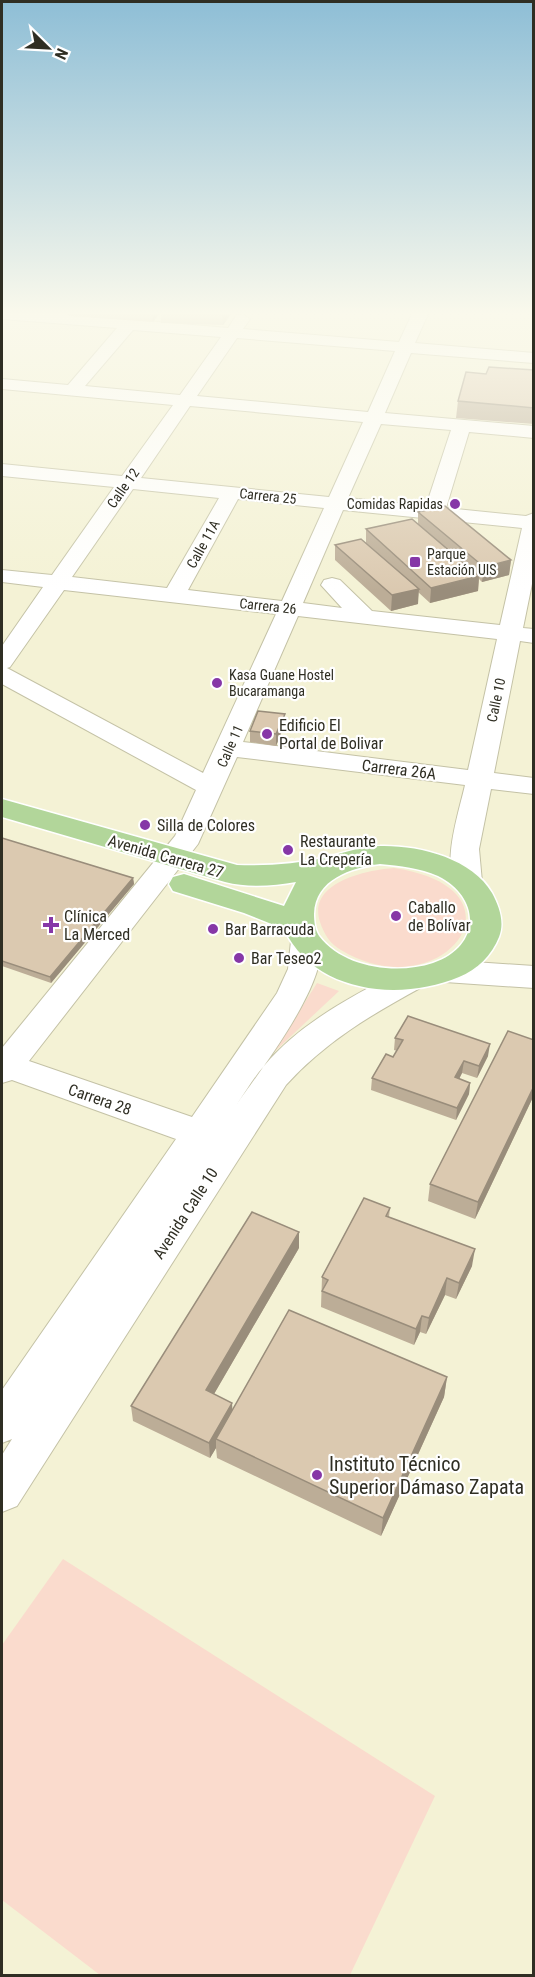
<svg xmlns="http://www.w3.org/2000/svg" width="535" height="1977" viewBox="0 0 535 1977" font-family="'Roboto Condensed',sans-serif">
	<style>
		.green { fill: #fadbcd }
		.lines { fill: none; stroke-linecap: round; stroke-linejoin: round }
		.minor-casing { stroke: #c4c2a6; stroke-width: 2 }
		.major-casing { stroke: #fff; stroke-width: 3 }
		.minor { fill: #fff; fill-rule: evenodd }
		.major { fill: #b2d69a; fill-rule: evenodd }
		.wall { fill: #bcad97 }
		.shaded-wall { fill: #998d7b }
		.building { fill: #dbc9b0; stroke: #998d7b; stroke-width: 1.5 }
		.poi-dot { fill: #8637a7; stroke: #fff; stroke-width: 2 }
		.labels { text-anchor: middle; stroke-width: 4.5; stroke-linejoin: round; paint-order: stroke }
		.far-street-label { font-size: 14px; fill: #2f2e23; stroke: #fff }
		.far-poi-label { font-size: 14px; fill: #2f2e23; stroke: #fff; text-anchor: start }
		.poi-label { font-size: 16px; fill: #2f2e23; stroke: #fff; text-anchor: start }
		.street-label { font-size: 16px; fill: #2f2e23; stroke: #fff }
		.near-poi-label { font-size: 20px; fill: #2f2e23; stroke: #fff; text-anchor: start }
	</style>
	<rect width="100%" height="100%" fill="#f4f2d5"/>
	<g class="green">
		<path d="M394,868C535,889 442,1011 341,950C330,944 324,934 320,922C307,882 367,870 394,868Z"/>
		<path d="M317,983L339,991L273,1053Z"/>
		<path d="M63,1559L435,1796L350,1975H100L2,1900V1645Z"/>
	</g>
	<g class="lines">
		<g class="minor-casing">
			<g id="minor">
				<path d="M2,314H64L228,328L236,316L242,314L250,319L243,329L399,342L412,314H428L415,343L534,353V363L411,353L385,413L534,426V438L469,432L446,508L526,516L534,513V574L523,628L534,629V643L520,641L494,773L534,778V794L491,789L479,849L482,882L477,889L467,891L457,889C441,864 459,812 465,785L237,757L198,844L29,1061L192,1117L277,993L288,969L291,941L295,934L306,931L317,934C339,970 259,1072 237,1104C246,1091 254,1077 264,1066C300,1023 351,997 400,971L411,968L422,971L427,979L422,987C372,1014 325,1042 286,1085L17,1506L2,1512V1455L12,1439L2,1443V1390L176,1139L12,1080L2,1083V1048L175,836L196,790L2,684V646L43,587L2,582V570L52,575L114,487L2,476V464L122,476L173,405L2,389V379L68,385L117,328L2,319ZM133,330L221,337L180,395L85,386ZM237,338L395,351L368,412L197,396ZM190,406L363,422L329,497L141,478ZM381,424L451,430L426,506L348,498ZM133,489L219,498L167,588L72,577ZM238,499L324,508L282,601L188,590ZM343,510L522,528L500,625L372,611L340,580L332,578L324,580L321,585L342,608L303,603ZM64,590L276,614L203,773L7,668L10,667ZM298,616L497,639L468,770L243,742Z"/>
				<path d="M445,960L534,966V988L445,982L434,979L429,971L434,963Z"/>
			</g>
		</g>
		<g class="major-casing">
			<path id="major" d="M2,799L237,865C267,866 297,864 327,857C344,853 362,846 380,846C418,845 472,858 492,893C499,906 505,922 499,937C492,955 477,970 459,977C399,1002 314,993 284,929L244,913L173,891L169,884L173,877L184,874L284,906L296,882C273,886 248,888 225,882L2,817ZM380,864C400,866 420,868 438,876C482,898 481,947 433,963C397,975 343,968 319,936C315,930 314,921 314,914C315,879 351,868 380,864Z"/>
		</g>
		<use href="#minor" class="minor"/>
		<use href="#major" class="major"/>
	</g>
	<g class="wall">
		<path d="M67,314H159L153,322L70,316Z"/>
		<path d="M161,314H231L223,325L161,323Z"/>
		<path d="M534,370V424L456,418L458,401L486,374Z"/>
		<path d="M418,512L511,560L509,575L482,582L479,579L478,591L430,603L418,592V604L391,611L335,560V545L366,543V529L418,523Z"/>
		<path d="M284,726L276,746L250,742V731Z"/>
		<path d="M2,838L133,878L134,884L51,983L2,966Z"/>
		<path d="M395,1038L488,1056L477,1078L462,1073L459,1079L470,1083L469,1094L456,1120L371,1090L372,1078L393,1057L397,1051L394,1050Z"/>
		<path d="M534,1040V1095L475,1219L428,1201L430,1184Z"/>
		<path d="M390,1208L389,1217L472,1266L456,1299L445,1295L426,1334L420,1332L414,1345L321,1307L322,1277Z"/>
		<path d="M299,1248L214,1394L233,1410L447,1377L444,1397L381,1536L217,1458L216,1448L210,1458L133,1421L131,1406Z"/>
	</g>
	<g class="shaded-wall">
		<path d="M152,314H159L153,322Z"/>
		<path d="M222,314H231L223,325Z"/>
		<path d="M511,560L509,575L482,582L484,567Z"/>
		<path d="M479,576L478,591L430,603L431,588Z"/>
		<path d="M419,589L418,604L391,611L392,595Z"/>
		<path d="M285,714L284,726L276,746V734Z"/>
		<path d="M133,878L134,884L51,983L50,977Z"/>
		<path d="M490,1044L488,1056L477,1078L479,1066Z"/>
		<path d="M464,1061L462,1073L454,1089L455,1077Z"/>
		<path d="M470,1083L469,1094L456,1120L457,1108Z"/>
		<path d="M534,1086V1095L475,1219L478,1202Z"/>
		<path d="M299,1232V1248L207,1406L206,1390Z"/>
		<path d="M475,1249L472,1266L456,1299L459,1283Z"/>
		<path d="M447,1278L445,1295L426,1334L429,1318Z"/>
		<path d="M422,1316L420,1332L414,1345L416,1329Z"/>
		<path d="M447,1377L444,1397L381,1536L383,1518Z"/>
		<path d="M232,1403L233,1418L216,1439V1448L210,1458L209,1443Z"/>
	</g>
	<g class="building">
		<path d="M489,367L534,370V408L458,401L466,372L486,374Z"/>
		<path d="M445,506L511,560L484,567L418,512Z"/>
		<path d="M412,519L479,576L431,588L366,529Z"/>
		<path d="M361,539L419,589L392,595L335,545Z"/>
		<path d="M258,711L285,714L276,734L250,731Z"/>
		<path d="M2,838L133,878L50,977L2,961Z"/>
		<path d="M408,1016L490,1044L479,1066L464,1061L455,1077L470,1083L457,1108L372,1078L386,1054L393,1057L403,1040L395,1038Z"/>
		<path d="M508,1031L534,1040V1086L478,1202L430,1184Z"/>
		<path d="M364,1198L390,1208L386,1216L475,1249L459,1283L447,1278L429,1318L422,1316L416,1329L322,1291L328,1280L322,1277Z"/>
		<path d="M252,1212L299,1232L206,1390L232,1403L209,1443L131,1406Z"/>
		<path d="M289,1310L447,1377L383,1518L216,1439Z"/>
	</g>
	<linearGradient id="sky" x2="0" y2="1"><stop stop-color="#8ebed6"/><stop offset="0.53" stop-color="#faf9ec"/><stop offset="1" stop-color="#faf9ec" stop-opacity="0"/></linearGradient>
	<rect width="535" height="591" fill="url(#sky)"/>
	<g class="poi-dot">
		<circle cx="455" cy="504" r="6"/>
		<rect x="409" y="556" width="12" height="12" rx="3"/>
		<circle cx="217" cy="683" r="6"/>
		<circle cx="267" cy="734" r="6"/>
		<circle cx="145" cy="825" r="6"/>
		<circle cx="288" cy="850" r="6"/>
		<circle cx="396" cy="916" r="6"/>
		<path d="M48 916h6v6h6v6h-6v6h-6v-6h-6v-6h6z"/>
		<circle cx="213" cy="929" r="6"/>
		<circle cx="239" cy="958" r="6"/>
		<circle cx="317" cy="1475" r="6"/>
	</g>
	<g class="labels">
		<g class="far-street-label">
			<text transform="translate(123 488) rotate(-55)" y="5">Calle 12</text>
			<text transform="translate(268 496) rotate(6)" y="5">Carrera 25</text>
			<text transform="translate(203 544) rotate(-61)" y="5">Calle 11A</text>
			<text transform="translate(268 606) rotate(6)" y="5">Carrera 26</text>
			<text transform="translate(496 700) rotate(-78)" y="5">Calle 10</text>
			<text transform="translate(230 746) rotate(-66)" y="5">Calle 11</text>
		</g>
		<g class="far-poi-label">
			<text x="443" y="509" text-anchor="end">Comidas Rapidas</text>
			<text x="427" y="559">Parque<tspan x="427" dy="16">Estación UIS</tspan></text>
			<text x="229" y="680">Kasa Guane Hostel<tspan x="229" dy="16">Bucaramanga</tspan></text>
		</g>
		<g class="poi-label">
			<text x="279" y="731">Edificio El<tspan x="279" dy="18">Portal de Bolivar</tspan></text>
			<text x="157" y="831">Silla de Colores</text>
			<text x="300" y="847">Restaurante<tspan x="300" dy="18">La Crepería</tspan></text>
			<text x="408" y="913">Caballo<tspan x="408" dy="18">de Bolívar</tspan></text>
			<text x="64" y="922">Clínica<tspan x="64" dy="18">La Merced</tspan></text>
			<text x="225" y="935">Bar Barracuda</text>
			<text x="251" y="964">Bar Teseo2</text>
		</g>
		<g class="street-label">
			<text transform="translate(399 769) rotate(7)" y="6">Carrera 26A</text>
			<text transform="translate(166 856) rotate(16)" y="6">Avenida Carrera 27</text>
			<text transform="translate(100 1099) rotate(19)" y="6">Carrera 28</text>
			<text transform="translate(185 1213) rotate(-57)" y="6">Avenida Calle 10</text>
		</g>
		<g class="near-poi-label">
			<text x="329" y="1471">Instituto Técnico<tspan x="329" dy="23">Superior Dámaso Zapata</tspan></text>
		</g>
	</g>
	<rect width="535" height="1977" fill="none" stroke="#2f2e23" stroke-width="6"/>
	<g transform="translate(48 48) rotate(114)" stroke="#ffffff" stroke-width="4.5" paint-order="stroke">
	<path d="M0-4.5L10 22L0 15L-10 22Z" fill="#2f2e23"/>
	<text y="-9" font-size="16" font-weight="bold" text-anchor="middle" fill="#2f2e23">N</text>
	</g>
</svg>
